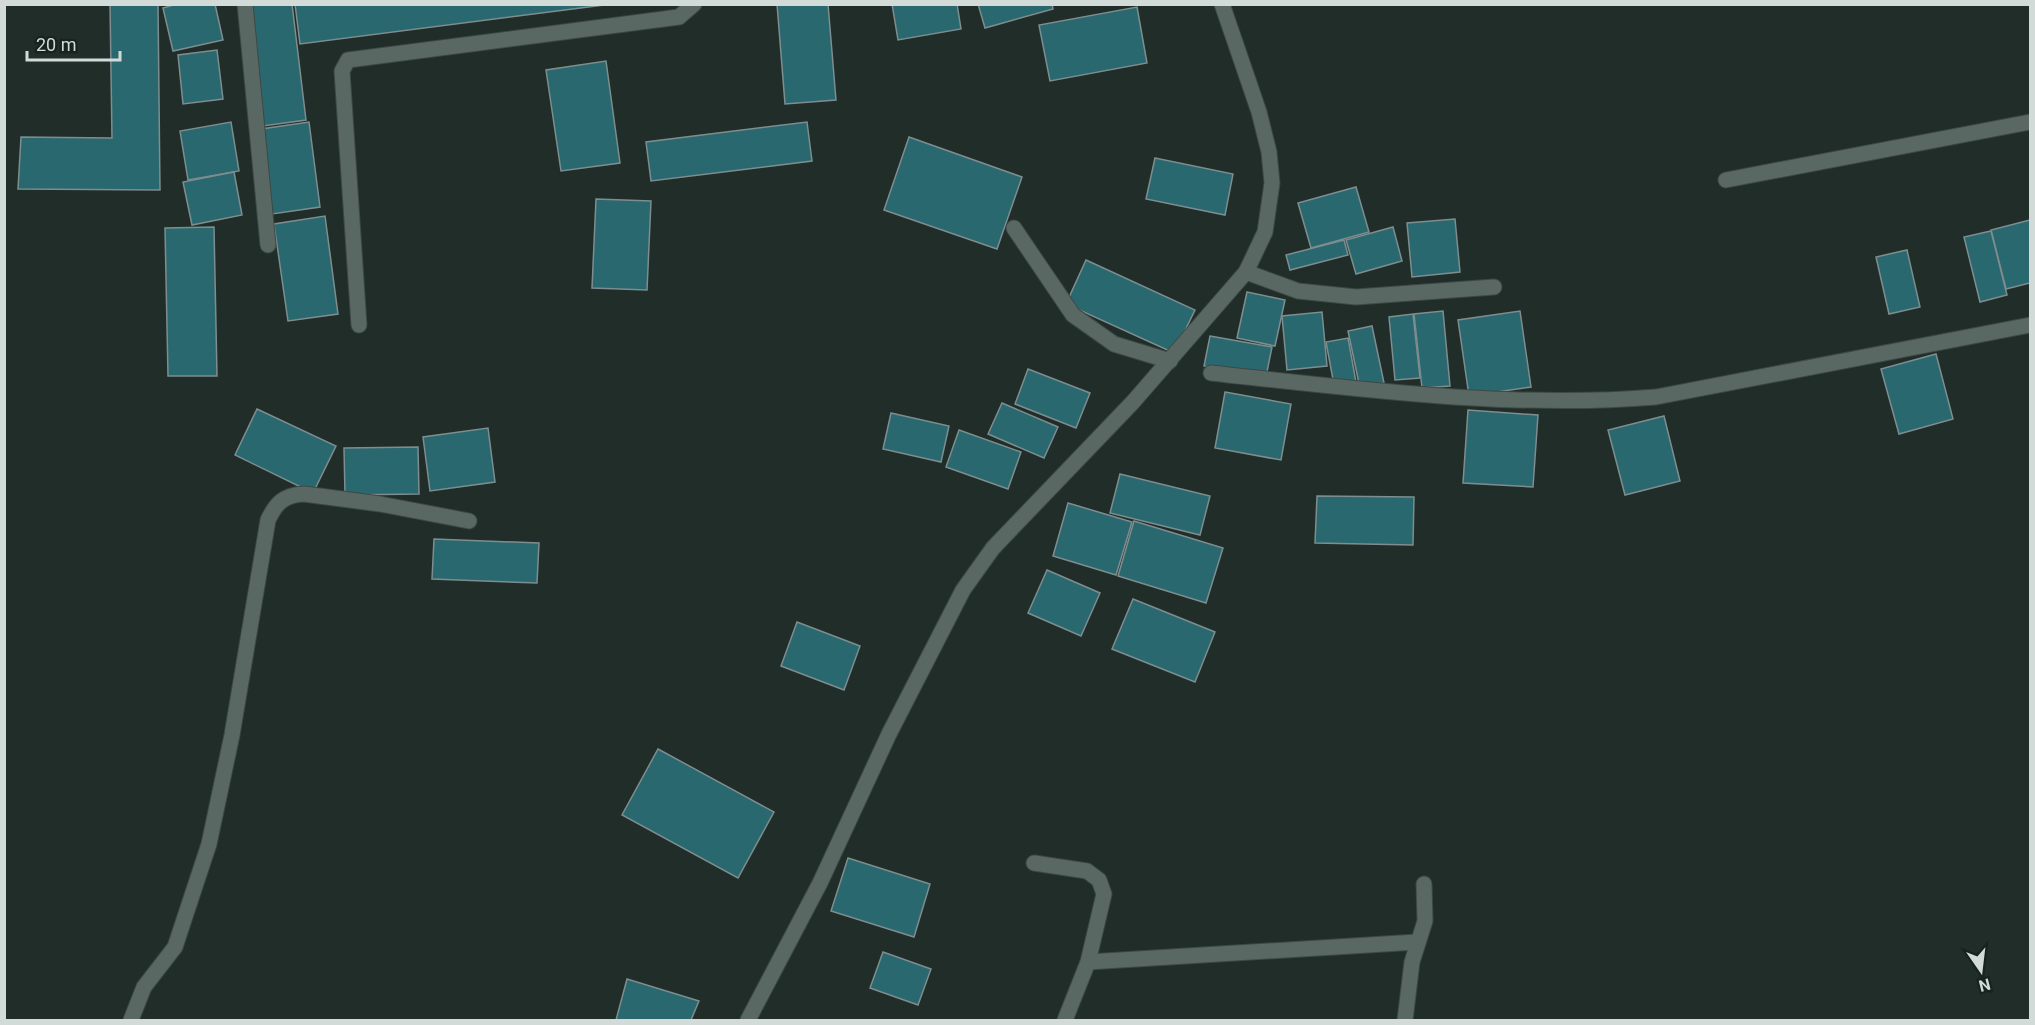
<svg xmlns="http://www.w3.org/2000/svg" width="2035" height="1025" viewBox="0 0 2035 1025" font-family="Roboto,sans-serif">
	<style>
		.building { fill: #2a686f; stroke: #7e8d8f; stroke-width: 1.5 }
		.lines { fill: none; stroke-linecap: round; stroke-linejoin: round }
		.minor-casing { stroke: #3e4845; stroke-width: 17 }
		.minor { stroke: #5a6864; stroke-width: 15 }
	</style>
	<rect width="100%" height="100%" fill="#202d29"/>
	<g class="building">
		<path d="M110,4H158L160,190L18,189L21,137L112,138Z"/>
		<path d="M177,4H215L223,40L173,51L163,8Z"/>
		<path d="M249,4H292L306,120L263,126Z"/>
		<path d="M295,4H612L300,44Z"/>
		<path d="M777,4H828L836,100L785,104Z"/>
		<path d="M892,4H957L961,29L898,40Z"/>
		<path d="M978,4H1052L1053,9L985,28Z"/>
		<path d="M1137,7L1147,63L1050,81L1039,25Z"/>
		<path d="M217,50L223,99L183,104L178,55Z"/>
		<path d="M606,61L620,163L561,171L546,70Z"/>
		<path d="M231,122L239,171L188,180L180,131Z"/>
		<path d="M309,122L320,207L272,214L261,129Z"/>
		<path d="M807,122L812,161L651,181L646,142Z"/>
		<path d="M909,137L1022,177L997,249L884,210Z"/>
		<path d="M1155,158L1233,174L1225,215L1146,199Z"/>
		<path d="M234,172L242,215L192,225L183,182Z"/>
		<path d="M1356,187L1369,232L1311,248L1298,203Z"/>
		<path d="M596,199L651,201L647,290L592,288Z"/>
		<path d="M325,216L338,314L288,321L274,224Z"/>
		<path d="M1455,219L1460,272L1412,277L1407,223Z"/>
		<path d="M2030,220V283L2006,289L1991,230Z"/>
		<path d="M214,227L217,376H168L165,228Z"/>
		<path d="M1393,227L1402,261L1356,274L1346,240Z"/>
		<path d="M1991,231L2007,295L1980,302L1964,237Z"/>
		<path d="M1344,240L1348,255L1290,270L1286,255Z"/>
		<path d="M1907,250L1920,307L1889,314L1876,257Z"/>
		<path d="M1086,260L1195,310L1174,353L1066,304Z"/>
		<path d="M1247,292L1285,300L1275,346L1237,338Z"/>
		<path d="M1443,311L1450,386L1422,388L1414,314Z"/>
		<path d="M1520,311L1531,387L1469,396L1458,320Z"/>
		<path d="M1322,312L1327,366L1287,370L1282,316Z"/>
		<path d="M1413,314L1420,378L1395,380L1389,317Z"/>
		<path d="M1372,326L1384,383L1360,388L1348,331Z"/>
		<path d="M1210,336L1272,347L1266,377L1204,366Z"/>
		<path d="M1348,338L1356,382L1334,385L1326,342Z"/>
		<path d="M1936,354L1953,419L1899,434L1881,369Z"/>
		<path d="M1028,369L1090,393L1076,428L1015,404Z"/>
		<path d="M1225,392L1291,404L1281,460L1215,448Z"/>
		<path d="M1002,403L1058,427L1044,458L988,434Z"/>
		<path d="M257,409L336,446L313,493L235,455Z"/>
		<path d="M1468,410L1538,415L1533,487L1463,483Z"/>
		<path d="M891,413L949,426L941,462L883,449Z"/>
		<path d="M1664,416L1680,481L1625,495L1608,430Z"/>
		<path d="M488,428L495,482L430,491L423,437Z"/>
		<path d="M959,430L1021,452L1008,489L946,467Z"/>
		<path d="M418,447L419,494L345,495L344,448Z"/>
		<path d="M1120,474L1210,496L1200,535L1110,513Z"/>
		<path d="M1317,496L1414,497L1413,545L1315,543Z"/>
		<path d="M1068,503L1132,522L1116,575L1053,556Z"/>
		<path d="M1134,521L1223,548L1206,603L1118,576Z"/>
		<path d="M434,539L539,543L537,583L432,579Z"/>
		<path d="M1047,570L1100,593L1081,636L1028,613Z"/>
		<path d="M1133,599L1215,632L1195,682L1112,649Z"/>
		<path d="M797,622L860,646L844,690L781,666Z"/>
		<path d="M658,749L774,812L738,878L622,815Z"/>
		<path d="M848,858L930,884L914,937L831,911Z"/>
		<path d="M883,952L931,969L918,1005L870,988Z"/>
		<path d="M627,979L699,1001L691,1020H616Z"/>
	</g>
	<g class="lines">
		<g class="minor-casing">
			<g id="minor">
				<path d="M245,4L268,245"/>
				<path d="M1726,180L2030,122"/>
				<path d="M1014,228L1073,315L1114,344L1170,361"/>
				<path d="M1246,272L1298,291L1356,297L1494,287"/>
				<path d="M359,325L342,71L348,60L679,17L694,4"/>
				<path d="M1211,373C1357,389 1510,409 1656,397L2030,325"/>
				<path d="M1034,863L1087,871L1099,880L1104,894L1088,962L1065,1020"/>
				<path d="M1088,962L1417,942"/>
				<path d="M131,1020L144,987L175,947L209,844L232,735L268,520C276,503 284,495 304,494L380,504L469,521"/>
				<path d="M748,1020L820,883L889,734L963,590L993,548L1133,402L1246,272L1265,232L1272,183L1269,152L1259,112L1222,4"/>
				<path d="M1405,1020L1412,962L1425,921L1424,884"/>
			</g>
		</g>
		<use href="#minor" class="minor"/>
	</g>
	<rect width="2035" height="1025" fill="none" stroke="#d3dbd8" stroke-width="12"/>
	<g transform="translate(1981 971) rotate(166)" stroke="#172320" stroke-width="4.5" paint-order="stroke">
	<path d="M0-4.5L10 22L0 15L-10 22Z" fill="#d3dbd8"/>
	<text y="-9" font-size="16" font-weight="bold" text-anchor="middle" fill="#d3dbd8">N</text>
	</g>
	<path d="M27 51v9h93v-9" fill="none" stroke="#d3dbd8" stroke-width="3"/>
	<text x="36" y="51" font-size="18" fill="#d3dbd8" stroke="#172320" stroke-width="4.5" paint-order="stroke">20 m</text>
</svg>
